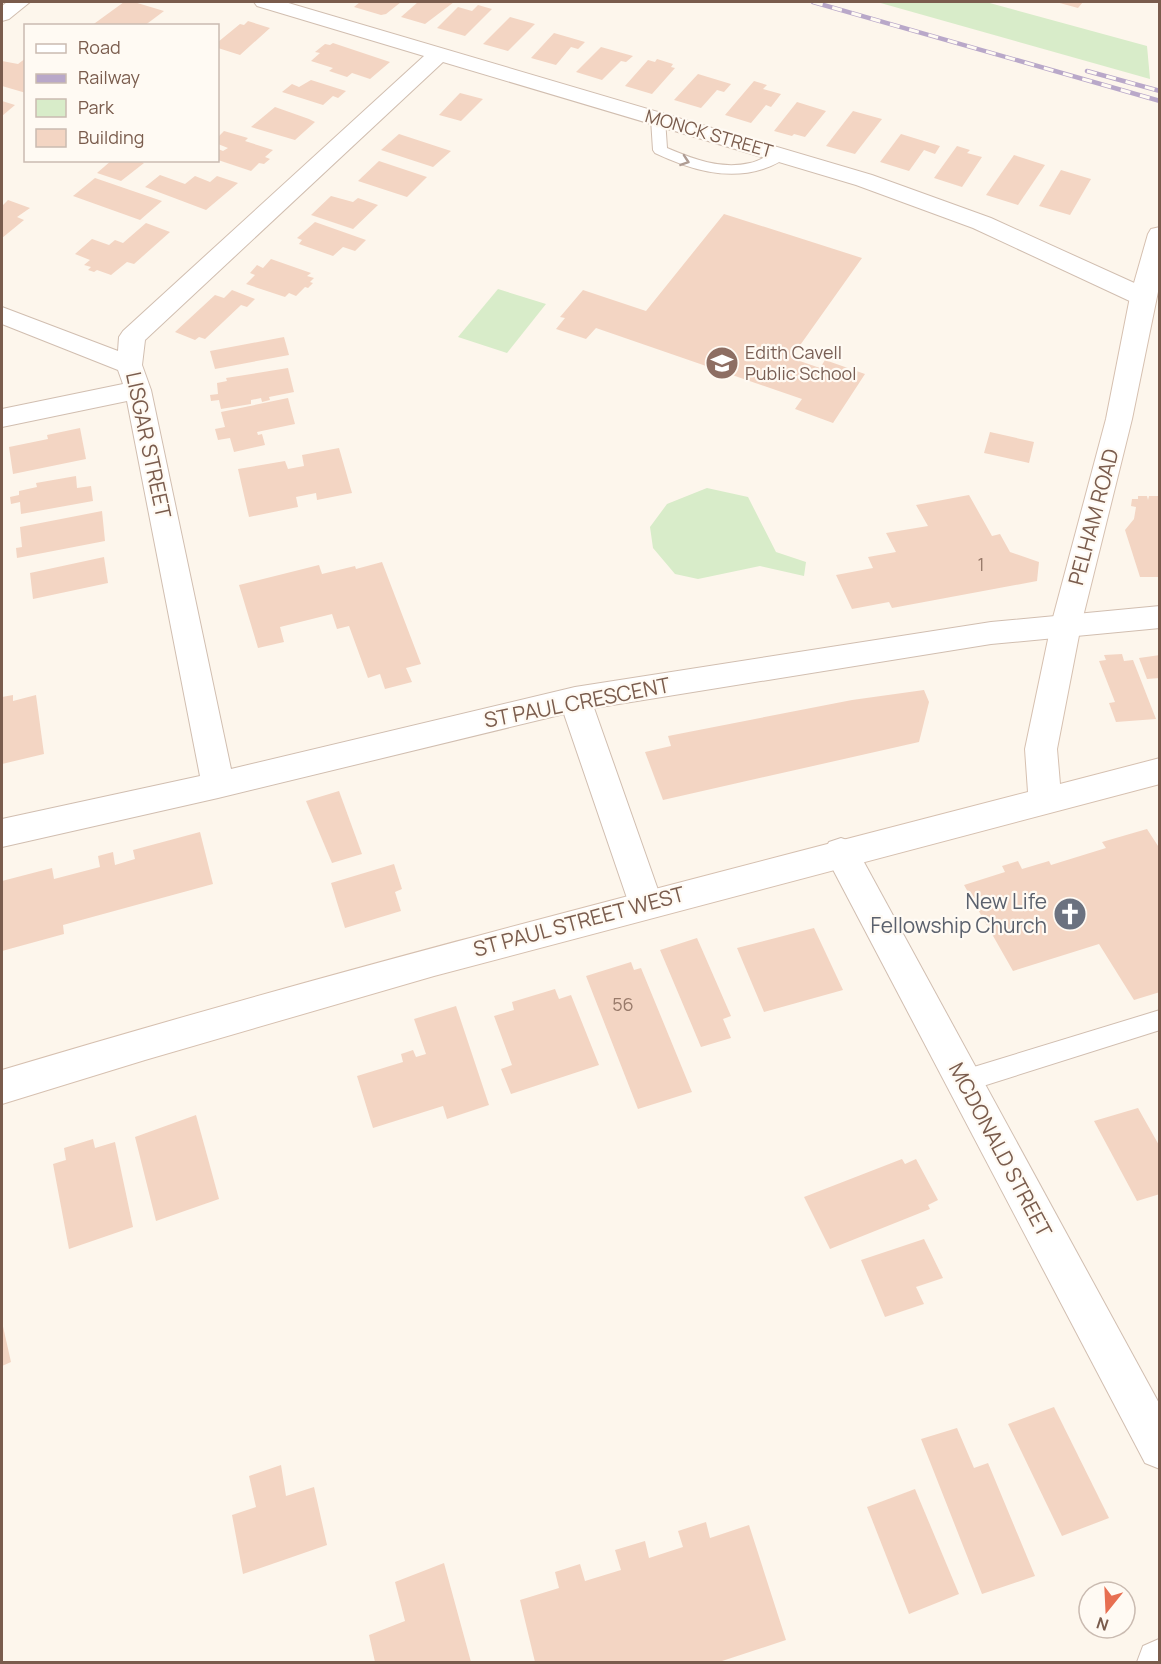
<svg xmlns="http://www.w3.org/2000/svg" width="1161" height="1664" viewBox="0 0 1161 1664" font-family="Manrope,sans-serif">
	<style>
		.green { fill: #d8ecc9 }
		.building { fill: #f3d5c3 }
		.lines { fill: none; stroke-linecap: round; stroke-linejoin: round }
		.service-casing { stroke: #d1beb0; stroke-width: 2 }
		.minor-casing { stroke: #d1beb0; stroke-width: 2 }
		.secondary-casing { stroke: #d6c0b0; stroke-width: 2 }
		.service { fill: #fff; fill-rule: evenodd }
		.minor { fill: #fff; fill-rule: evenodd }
		.secondary { fill: #fff; fill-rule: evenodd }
		.rail-casing { stroke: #b9a8c9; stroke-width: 4.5 }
		.rail { stroke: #fffaf3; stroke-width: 3; stroke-dasharray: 10; stroke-linecap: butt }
		.oneway { stroke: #af9d94 }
		.labels { text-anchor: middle; stroke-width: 4.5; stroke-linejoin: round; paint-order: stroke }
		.far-street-label { font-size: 18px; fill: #7a5c4d; stroke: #fffaf3 }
		.far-education-label { font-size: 18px; fill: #785e54; stroke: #fffaf3; text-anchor: start }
		.number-label { font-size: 18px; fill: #987a6a }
		.street-label { font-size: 21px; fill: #7a5c4d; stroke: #fffaf3 }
		.worship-label { font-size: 21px; fill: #5b616d; stroke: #fffaf3; text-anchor: end }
	</style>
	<rect width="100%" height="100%" fill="#fdf6ec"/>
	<g class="green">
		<path d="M877,2H986L1147,46L1150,79Z"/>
		<path d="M498,289L546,304L507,353L458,337Z"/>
		<path d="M707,488L748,497L776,552L806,562L804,576L760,566L698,579L675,574L653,548L650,527L667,504Z"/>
	</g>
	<g class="building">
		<path d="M124,2H134L164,11L144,26H91Z"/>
		<path d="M360,2H401L386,14L381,15L354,7Z"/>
		<path d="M418,2H454L425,24L401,17Z"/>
		<path d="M1056,2H1083L1078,8Z"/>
		<path d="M478,5L492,9L465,36L437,28L458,7L472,11Z"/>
		<path d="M510,17L535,24L508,51L483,44Z"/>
		<path d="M248,21L270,28L240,55L218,48V42L240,24L244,25Z"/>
		<path d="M554,33L585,42L578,49L571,47L556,65L531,58Z"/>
		<path d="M333,43L390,62L370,79L352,73L347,77L329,71L333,68L311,61L320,53L315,52L325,44L330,45Z"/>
		<path d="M601,47L633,56L626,62L621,61L602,80L576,72Z"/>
		<path d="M26,58V93L2,86V61L18,64Z"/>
		<path d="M657,59L673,64L671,67L675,68L652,94L625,86L648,60L655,62Z"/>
		<path d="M698,74L731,84L724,92L717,90L701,108L674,100Z"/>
		<path d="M311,80L346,91L338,98L333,96L323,105L282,92L292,84L299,87Z"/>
		<path d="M754,81L767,85L763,89L781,94L771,107L766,105L751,123L725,115Z"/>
		<path d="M460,93L483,99L461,121L439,115Z"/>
		<path d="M2,101L15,105L2,116Z"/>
		<path d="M797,102L826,111L805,137L794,134L792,136L774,131Z"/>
		<path d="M275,107L309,119L315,122L295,140L251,127Z"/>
		<path d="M853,111L882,119L855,154L826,146Z"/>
		<path d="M224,131L248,138L245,141L273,150L265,157L270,159L264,164L259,163L251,171L218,160V149L223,151L228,148L218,144V137Z"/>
		<path d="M399,134L451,151L433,167L381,150Z"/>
		<path d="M901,134L940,146L935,154L924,150L909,171L880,162Z"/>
		<path d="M957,146L970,150L967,153L982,157L962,187L934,178Z"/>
		<path d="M1014,155L1045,165L1018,205L986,195Z"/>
		<path d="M112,160H137L144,163L121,181L97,173Z"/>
		<path d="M379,161L427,177L407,197L358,181Z"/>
		<path d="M1061,170L1091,179L1070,215L1039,206Z"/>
		<path d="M160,175L185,184L195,176L210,182L217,176L238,183L206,210L145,187Z"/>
		<path d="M95,178L162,201L140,220L73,196Z"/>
		<path d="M331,196L353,202L358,198L378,205L353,229L311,215Z"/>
		<path d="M8,200L30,208L17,217L24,220L2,238V206Z"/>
		<path d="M724,214L862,258L791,358L820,368L825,360L865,374L833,423L795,409L802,399L596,328L586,339L556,329L565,318L560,317L583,290L646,311Z"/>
		<path d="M315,222L366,240L355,251L343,247L333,256L299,244L302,240L297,238Z"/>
		<path d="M146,223L170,232L134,264L127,262L111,275L97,270L94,272L88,270L91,267L84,265L90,260L75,254L92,239L109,245L115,240L123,243Z"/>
		<path d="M271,259L311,273L307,276L314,278L310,282L313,283L308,288L305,287L296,296L289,293L285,297L246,284L255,275L250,273L257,265L263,268Z"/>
		<path d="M232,290L255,299L247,307L241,305L205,339L199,337L195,340L175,332L215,295L224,298Z"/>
		<path d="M284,337L289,355L215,369L210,351Z"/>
		<path d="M288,368L294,392L269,397L270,400L262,402L261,398L251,400V404L221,409L219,400L211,401L210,395L218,394L217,383L227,381L226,378Z"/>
		<path d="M288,398L295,424L257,432L258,435L262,434L265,445L234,452L230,438L218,440L215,429L225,427L221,412Z"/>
		<path d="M80,428L86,459L13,474L9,447L48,439L47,435Z"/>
		<path d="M990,432L1034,442L1029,463L984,453Z"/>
		<path d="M339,448L352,493L317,500L316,493L296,497L298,507L249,517L238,469L285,461L288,469L304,466L302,455Z"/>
		<path d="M76,476L77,488L91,486L93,501L21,514L20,502L11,504L10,497L19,495V491L37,487L36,483Z"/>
		<path d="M969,495L992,536L1000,534L1010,552L1039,562L1037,581L892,608L889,602L852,609L836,575L873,568L868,557L896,552L886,533L928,526L916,505Z"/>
		<path d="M1138,496H1147L1148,500L1149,496H1160V577H1140L1125,530L1134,519L1136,507L1131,506L1132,499H1138Z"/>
		<path d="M102,511L105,541L17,558L16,548L22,547L20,527Z"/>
		<path d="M104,557L108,583L33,599L30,573Z"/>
		<path d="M382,562L421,664L406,668L412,682L385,689L380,674L368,678L349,626L337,629L332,614L280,627L284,642L258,648L239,585L319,565L322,574L355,566L356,569Z"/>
		<path d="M1122,654L1124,661L1133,660L1156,719L1116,722L1109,703L1115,702L1099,661L1106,660L1104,655Z"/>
		<path d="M1160,655V678L1147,679L1139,658Z"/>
		<path d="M924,690L929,702L919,742L663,800L645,752L671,746L668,736L852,700Z"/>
		<path d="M13,695V701L36,695L44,754L2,764V697Z"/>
		<path d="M339,791L362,854L332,863L306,801Z"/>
		<path d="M1147,829L1160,849V992L1134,1000L1099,944L1013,971L964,885L1005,872L1002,866L1018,861L1022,869L1049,861L1051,865L1106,848L1102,842Z"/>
		<path d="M200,832L213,884L63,925L64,934L2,951V881L52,868L54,879L100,867L98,856L113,852L115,865L135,859L133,850Z"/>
		<path d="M394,864L402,889L395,892L401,911L345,928L331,883Z"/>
		<path d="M814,928L843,990L764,1012L737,948Z"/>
		<path d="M697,938L731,1016L723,1019L731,1038L701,1047L660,950Z"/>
		<path d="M631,962L634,970L641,968L692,1092L638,1109L586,976Z"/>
		<path d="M555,989L559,999L571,995L599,1065L511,1094L501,1069L512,1065L494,1016L514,1010L512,1002Z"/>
		<path d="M456,1006L489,1105L447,1119L443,1106L373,1128L357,1076L403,1062L401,1054L413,1050L416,1057L426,1054L414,1019Z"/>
		<path d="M1138,1108L1160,1147V1194L1137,1201L1094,1121Z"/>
		<path d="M196,1115L219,1199L156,1221L135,1137Z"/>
		<path d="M93,1139L95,1148L115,1142L133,1227L69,1249L53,1164L66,1160L64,1148Z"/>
		<path d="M902,1159L905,1164L916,1159L938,1200L928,1205L930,1209L830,1249L804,1197Z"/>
		<path d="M924,1239L943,1278L916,1287L924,1304L885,1317L861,1260Z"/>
		<path d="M2,1322L11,1362L2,1366Z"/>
		<path d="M1054,1407L1109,1518L1062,1536L1008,1424Z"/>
		<path d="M957,1428L974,1468L988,1463L1035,1576L982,1594L921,1439Z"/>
		<path d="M281,1465L286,1496L314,1487L327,1545L243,1574L232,1515L256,1507L249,1476Z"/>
		<path d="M915,1489L959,1594L909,1614L867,1507Z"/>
		<path d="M706,1522L710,1538L749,1525L786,1640L719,1662H535L520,1600L559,1588L555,1572L580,1564L585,1581L621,1570L615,1550L645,1541L649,1558L683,1547L678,1531Z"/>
		<path d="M444,1563L471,1662H375L369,1635L405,1621L395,1582Z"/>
	</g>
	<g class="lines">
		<g class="service-casing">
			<g id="service">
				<path d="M658,115L665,119L667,148C693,159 721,170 750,163C761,161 769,153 780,151L787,155C782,162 772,166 763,169C726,181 689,169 655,153L653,150L651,119Z"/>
				<path d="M1160,1010V1030L964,1092L956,1089L952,1081L956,1073L964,1070Z"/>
			</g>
		</g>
		<g class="minor-casing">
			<g id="minor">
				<path d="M7,2H30L9,19L2,21V6Z"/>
				<path d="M254,2H285L872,175L991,218L1152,291L1156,297L1152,303L1143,305L1134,303L973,228L856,185L443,62L145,340L142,365L151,390L231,769L575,687L991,622L1160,606V628L991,644L594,708L663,904L658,914L646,919L634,914L629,904L564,714L218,798L2,847V819L200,776L127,401L2,427V409L123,384L118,370L2,324V307L118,351L119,337L123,331L424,56L257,6Z"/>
				<path d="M841,838L853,842L1160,1405V1469L1145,1463L829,862L824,852L829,842Z"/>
				<path d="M1159,1639L1160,1662H1137L1143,1646Z"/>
			</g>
		</g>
		<g class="secondary-casing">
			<path id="secondary" d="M1160,227V282L1132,419L1081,625L1057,749L1060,784L1160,758V784L434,976L145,1060L2,1104V1070C342,968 685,881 1028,792L1025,749L1051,625L1106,419L1130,297L1148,234L1151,229Z"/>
		</g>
		<use href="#service" class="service"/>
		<use href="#minor" class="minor"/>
		<use href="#secondary" class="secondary"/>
		<g class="rail-casing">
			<g id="rail">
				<path d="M813,2L1160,101"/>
				<path d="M1087,71L1160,91"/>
			</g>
		</g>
		<use href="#rail" class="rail"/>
	</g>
	<defs><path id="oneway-chevron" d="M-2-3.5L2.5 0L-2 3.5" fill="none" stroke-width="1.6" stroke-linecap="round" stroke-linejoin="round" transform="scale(1.5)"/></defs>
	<use class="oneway" href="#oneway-chevron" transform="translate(685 161) rotate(19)"/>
	<defs>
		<g id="school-disc" transform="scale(1.725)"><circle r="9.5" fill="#8d6e63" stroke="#fffaf3"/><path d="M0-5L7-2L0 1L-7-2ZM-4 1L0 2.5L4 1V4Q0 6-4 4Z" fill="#fff"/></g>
		<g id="church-disc" transform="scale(1.725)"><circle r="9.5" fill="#6b7280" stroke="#fffaf3"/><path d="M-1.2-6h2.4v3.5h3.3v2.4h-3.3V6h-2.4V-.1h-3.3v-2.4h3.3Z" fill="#fff"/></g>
	</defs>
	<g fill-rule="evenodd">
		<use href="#school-disc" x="722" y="363"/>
		<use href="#church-disc" x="1070" y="914"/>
	</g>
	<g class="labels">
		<g class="far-street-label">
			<text transform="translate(709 134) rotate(16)" y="6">MONCK STREET</text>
		</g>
		<g class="far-education-label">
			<text x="745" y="359">Edith Cavell<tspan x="745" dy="21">Public School</tspan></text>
		</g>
		<g class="number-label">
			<text x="981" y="571">1</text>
			<text x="623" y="1011">56</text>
		</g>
		<g class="street-label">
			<text transform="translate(148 445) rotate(78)" y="7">LISGAR STREET</text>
			<text transform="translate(1094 517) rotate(-75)" y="7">PELHAM ROAD</text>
			<text transform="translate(577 703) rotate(-11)" y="7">ST PAUL CRESCENT</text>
			<text transform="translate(579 922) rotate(-15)" y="7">ST PAUL STREET WEST</text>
			<text transform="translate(1000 1150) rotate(62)" y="7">MCDONALD STREET</text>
		</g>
		<g class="worship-label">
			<text x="1047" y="909">New Life<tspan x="1047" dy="24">Fellowship Church</tspan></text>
		</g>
	</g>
	<rect width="1161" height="1664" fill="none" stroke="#7a5c4d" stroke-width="6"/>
	<rect x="24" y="24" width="195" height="138" fill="#fffaf3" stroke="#cabbb1" stroke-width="1.5"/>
	<rect x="36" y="44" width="30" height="9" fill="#ffffff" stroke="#cabbb1" stroke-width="1.5"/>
	<text x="78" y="54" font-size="18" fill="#7a5c4d">Road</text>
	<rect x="36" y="74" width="30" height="9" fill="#b9a8c9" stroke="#cabbb1" stroke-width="1.5"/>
	<text x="78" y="84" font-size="18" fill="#7a5c4d">Railway</text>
	<rect x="36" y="99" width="30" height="18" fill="#d8ecc9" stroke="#cabbb1" stroke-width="1.5"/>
	<text x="78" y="114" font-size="18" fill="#7a5c4d">Park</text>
	<rect x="36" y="129" width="30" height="18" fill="#f3d5c3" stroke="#cabbb1" stroke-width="1.5"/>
	<text x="78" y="144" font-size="18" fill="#7a5c4d">Building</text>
	<g transform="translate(1107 1610) rotate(198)"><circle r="28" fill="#fffaf3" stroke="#cabbb1" stroke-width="1.5"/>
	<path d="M0-4.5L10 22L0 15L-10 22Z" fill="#e76f51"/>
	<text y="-9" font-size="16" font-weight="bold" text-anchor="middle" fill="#7a5c4d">N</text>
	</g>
</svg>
